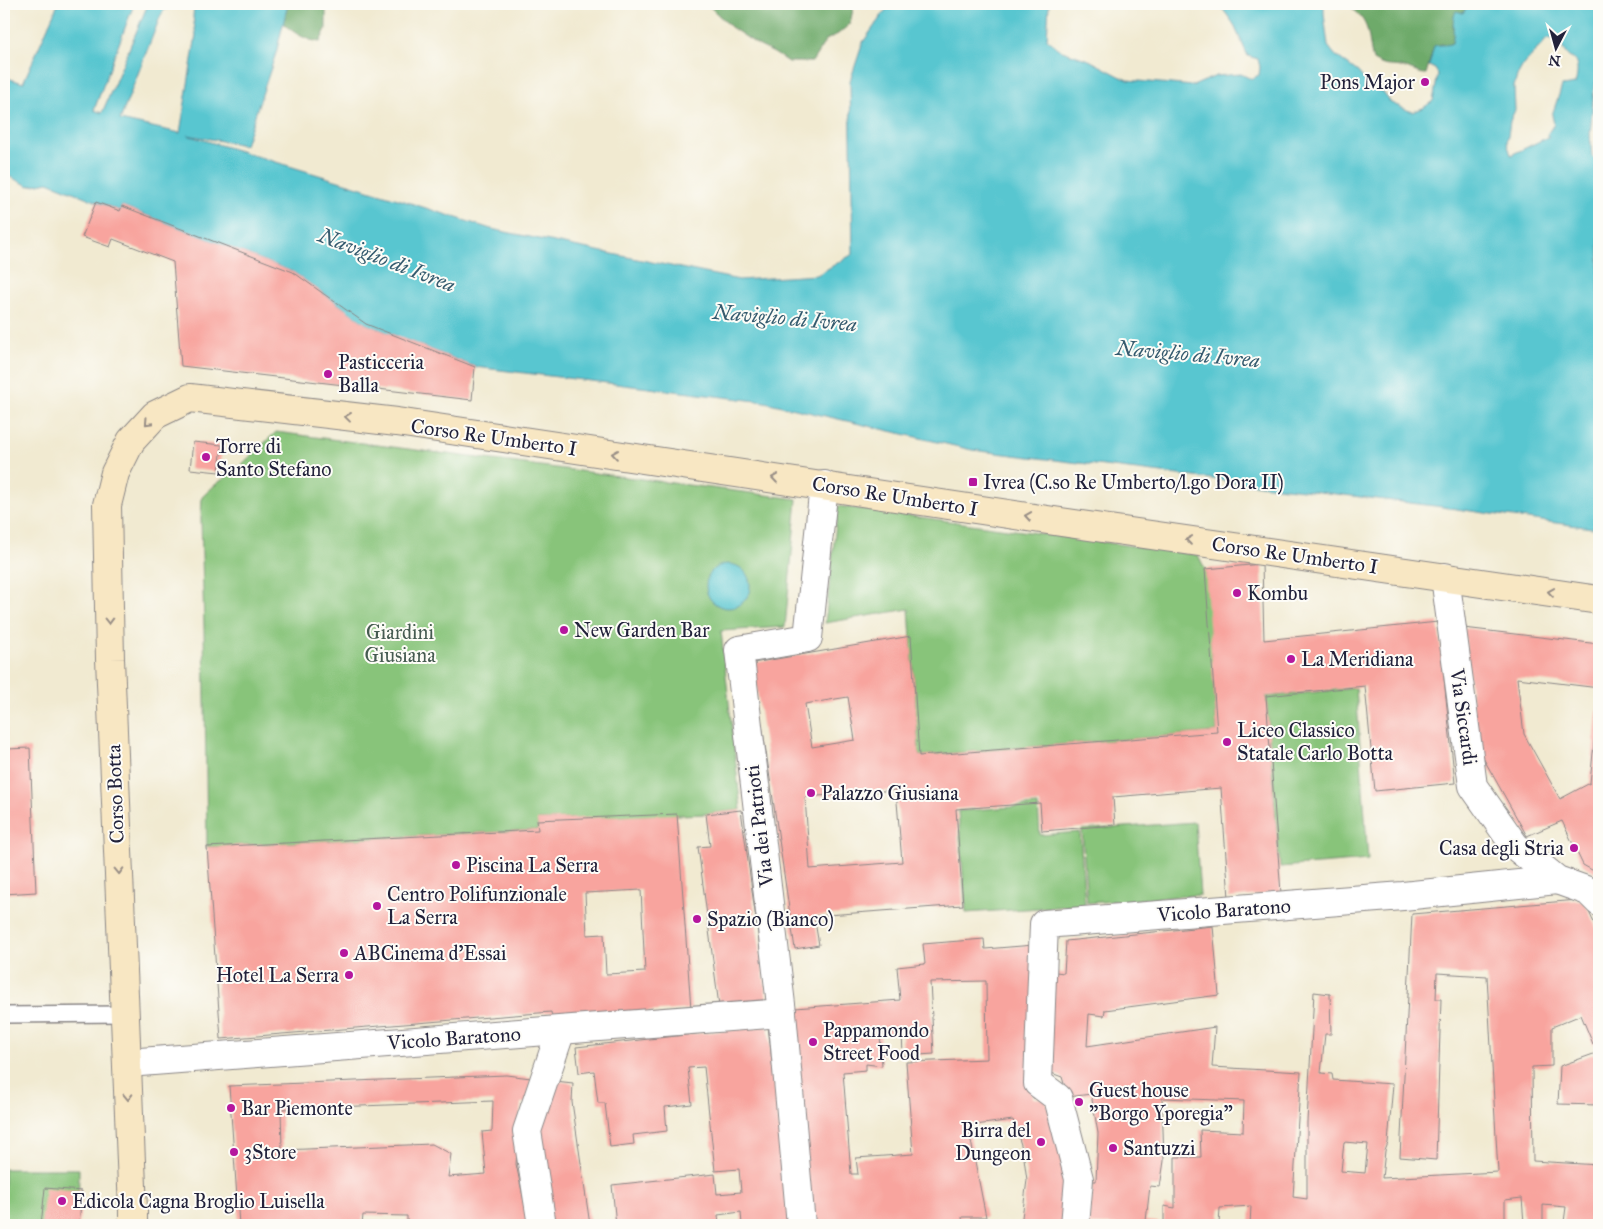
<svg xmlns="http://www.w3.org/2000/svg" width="1603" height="1229" viewBox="0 0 1603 1229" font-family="'IM FELL Great Primer',serif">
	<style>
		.green { fill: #88c47a; stroke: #55735a }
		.forest { fill: #6eaa6a; stroke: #486652 }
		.water { fill: #59c6d0; stroke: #3e7486; fill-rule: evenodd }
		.building { fill: #f8a49e; fill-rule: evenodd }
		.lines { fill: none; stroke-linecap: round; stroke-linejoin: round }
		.lane-casing { stroke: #8a8686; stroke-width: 18 }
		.street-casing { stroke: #8a8686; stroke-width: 30 }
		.secondary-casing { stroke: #8a8686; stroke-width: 30 }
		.lane { stroke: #fff; stroke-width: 15 }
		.street { stroke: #fff; stroke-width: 28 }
		.secondary { stroke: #f8e7c3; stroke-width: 28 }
		.oneway { stroke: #988e86 }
		.poi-dot { fill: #b5179e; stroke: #fdfcf7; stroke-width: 2 }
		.labels { text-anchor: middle; stroke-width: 4; stroke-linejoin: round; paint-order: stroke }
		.poi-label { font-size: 20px; fill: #22223b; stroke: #fdfcf7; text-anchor: start }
		.street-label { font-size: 20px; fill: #22223b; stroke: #fdfcf7 }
		.park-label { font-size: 20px; fill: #465b51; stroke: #fdfcf7 }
		.water-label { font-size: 21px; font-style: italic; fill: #355b6f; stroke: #fdfcf7 }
	</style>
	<rect width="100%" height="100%" fill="#fdfcf7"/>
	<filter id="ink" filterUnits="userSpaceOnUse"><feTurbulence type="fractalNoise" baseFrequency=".02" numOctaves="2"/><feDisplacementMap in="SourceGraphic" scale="10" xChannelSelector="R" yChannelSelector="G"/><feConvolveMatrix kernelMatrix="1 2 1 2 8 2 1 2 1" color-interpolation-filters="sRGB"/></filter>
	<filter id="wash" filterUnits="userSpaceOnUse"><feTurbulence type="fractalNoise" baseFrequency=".0096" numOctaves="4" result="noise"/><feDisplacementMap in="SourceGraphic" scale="20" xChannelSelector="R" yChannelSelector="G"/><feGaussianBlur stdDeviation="1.12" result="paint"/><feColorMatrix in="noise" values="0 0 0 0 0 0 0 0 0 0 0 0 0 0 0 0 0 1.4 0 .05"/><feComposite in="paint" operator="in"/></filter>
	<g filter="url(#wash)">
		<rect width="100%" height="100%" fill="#f1ead1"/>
		<g class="green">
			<path d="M276,432L797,499L785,627L721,631L741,810L706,814L538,820V830L207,847L204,627L201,519L202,497L215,485L238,468Z"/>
			<path d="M838,506L1198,555L1205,569L1207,580L1217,732L919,756L909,609L825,623Z"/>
			<path d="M1356,688L1368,860L1280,867L1266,697Z"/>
			<path d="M1038,805L1040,835L1080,832L1085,905L966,913L958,811Z"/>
			<path d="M1195,822L1200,895L1087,903L1082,830Z"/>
			<path d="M4,1169H79L78,1225H4Z"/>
		</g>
		<g class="forest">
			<path d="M288,4H326V29L320,42C307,41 292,32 283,23Z"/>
			<path d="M707,4H854L850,24L838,34L826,40L812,62H788L774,53L758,45L731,27Z"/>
			<path d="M1353,4H1465L1467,7L1453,26L1454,34L1452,43L1448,45L1440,44L1432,53L1426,74C1417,74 1410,68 1401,67C1387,65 1387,68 1373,60C1367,39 1372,24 1353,10Z"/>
		</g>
		<g class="water">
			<path d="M58,4H134L94,110L102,113L148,4H173L171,7L164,10L160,17L120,120L180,133L196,35L193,17L194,4H288L276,53L245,145L187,135L401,200L491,229L739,280L817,275L853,254L850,81L863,42L890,4H1049L1047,39L1062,51L1089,60L1127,80L1193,86L1216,76L1241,74L1251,79L1259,75L1260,67L1258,59L1248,56L1233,23L1219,4H1324V14L1328,46L1335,55L1358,72L1371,88L1382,91L1391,103L1412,112L1423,108L1433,101L1438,74L1435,69L1429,66L1434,46C1440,44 1447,46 1452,43C1455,33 1451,21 1456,11L1463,13L1467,7L1465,4H1599V70L1594,89L1590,135L1592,157L1599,162V529L1435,506L972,450L765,402L475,367L366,324L293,272L122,206L120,211L48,182L29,186L4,174V77L23,83ZM1547,39H1555C1563,45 1562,49 1567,55C1570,59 1571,57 1574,60C1579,66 1577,77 1575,84L1562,86L1552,115L1554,124L1548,133V137L1511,155L1507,143L1510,121L1515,110L1514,87L1517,76L1523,65Z"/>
			<circle cx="728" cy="586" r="22"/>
		</g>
		<g id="blocks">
			<g class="building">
				<path d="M96,202L120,211L122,206L293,272L366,324L475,367L472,400L181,366L173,262L113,239L110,247L82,237Z"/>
				<path d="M193,442L222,445L219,472L190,469Z"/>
				<path d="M1262,564L1264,640L1438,622L1455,783L1375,791L1365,686L1266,696L1281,893L1229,898L1221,788L1113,797L1115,825L1042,831L1040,803L956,809L963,905L814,916L819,945L795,949L753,663L911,636L919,756L1217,732L1205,569ZM848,697L855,740L812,747L805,704ZM896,790L902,862L810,869L805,797Z"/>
				<path d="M1464,628L1599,644V688L1517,678L1524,734L1560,799L1590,783L1598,703H1599V874L1583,865L1562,821L1527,836L1477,747Z"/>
				<path d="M4,716H6L7,749L30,748L36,892L4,894Z"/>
				<path d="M741,810L767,1000L719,1006L698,847L710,846L706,814Z"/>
				<path d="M677,814L691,1009L552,1018L551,1012L221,1039L207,847L538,830L537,820ZM641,890L645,972L606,974L604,934L587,935L585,893Z"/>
				<path d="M1578,900L1585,903L1599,934V1041L1593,1044L1581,1015L1552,1027V1066L1532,1067L1533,1161L1599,1165V1225H1568V1222H1564L1566,1207L1543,1205V1225H1250L1251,1206L1220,1208L1219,1225H1164V1206L1175,1208V1157H1201L1200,1130L1243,1132L1244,1101L1162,1098L1164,1161L1160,1187L1150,1186L1146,1221L1158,1222L1157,1225H1088L1093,1181H1096L1098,1133L1091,1094L1068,1097L1062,1077L1046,1071L1048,971L1064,973L1066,941L1213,926L1219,995L1105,1010L1104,1016L1089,1014L1087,1046L1215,1027L1212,1067L1301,1072L1293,1197L1307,1199V1122L1314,992L1330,994L1331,1034H1325L1321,1073L1332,1074L1333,1080L1393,1084L1388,1143L1385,1151L1382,1178L1498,1172L1487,976L1437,973L1436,999H1441L1436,1160L1400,1157L1412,914ZM1344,1142L1368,1144L1365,1173L1341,1171ZM1522,1198L1524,1223L1505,1222V1200Z"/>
				<path d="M984,939L985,949L1034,945L1033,1098L1046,1099L1069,1179L1064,1225H1021L1027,1180L1023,1151L1013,1120L968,1126L986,1217H962L963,1225H808L795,1008L900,1000L897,967L925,964L923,944ZM986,981L987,1059L906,1062L913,1154L856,1158L858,1174H851L843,1072L866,1070V1064L882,1066L880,1033L902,1032L903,1056L934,1054L930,982Z"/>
				<path d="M768,1026L790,1225H742L741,1212L718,1215L719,1224L706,1225H616L612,1185L715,1174L717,1194L741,1192L739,1169L715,1171L704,1067L688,1068L692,1104L665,1107L667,1131L633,1135L634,1144L610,1147L605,1103H598L594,1071L579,1073L576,1047Z"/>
				<path d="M1599,1052V1105L1558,1104L1560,1066Z"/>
				<path d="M506,1075L531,1078L528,1103H521L516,1164L529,1225H407V1216L363,1215L362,1225H239L229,1086ZM493,1101L492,1131L482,1132L486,1174L448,1177L451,1154L432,1144L282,1150L281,1109Z"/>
				<path d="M555,1081L573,1083L572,1102L590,1225H550L534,1131Z"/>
				<path d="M45,1188L82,1191L79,1225H41Z"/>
			</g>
		</g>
	</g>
	<g filter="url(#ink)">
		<use href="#blocks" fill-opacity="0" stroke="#8a8686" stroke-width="1"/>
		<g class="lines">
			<g class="lane-casing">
				<path id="lane" d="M4,1015L125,1014"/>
			</g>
			<g class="street-casing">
				<g id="street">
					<path d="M1445,577L1473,786L1515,846L1557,880L1588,891L1599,902"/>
					<path d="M127,1063L782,1013"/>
					<path d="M542,1225L527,1131L561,1030"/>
					<path d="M801,1225L782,1013L739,650L808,638L824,485"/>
					<path d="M1075,1225L1079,1179L1058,1098L1038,1083L1044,924L1403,896L1557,880"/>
				</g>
			</g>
			<g class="secondary-casing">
				<path id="secondary" d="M133,1225V1210L110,659L107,505L115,473L131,441L155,415L190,398L397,422L1061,522L1599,600"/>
			</g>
			<use href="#lane" class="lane"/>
			<use href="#street" class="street"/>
			<use href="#secondary" class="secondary"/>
		</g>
		<defs><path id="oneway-chevron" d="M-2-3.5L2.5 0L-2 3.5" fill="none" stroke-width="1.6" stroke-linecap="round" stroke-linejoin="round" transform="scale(1.25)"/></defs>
		<g class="oneway">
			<use href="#oneway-chevron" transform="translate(348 417) rotate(-173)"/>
			<use href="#oneway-chevron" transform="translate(148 422) rotate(133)"/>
			<use href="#oneway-chevron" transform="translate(615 454) rotate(-172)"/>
			<use href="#oneway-chevron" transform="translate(775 478) rotate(-172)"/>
			<use href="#oneway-chevron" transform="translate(1028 516) rotate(-171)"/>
			<use href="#oneway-chevron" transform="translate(1189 540) rotate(-172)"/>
			<use href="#oneway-chevron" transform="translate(1551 592) rotate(-172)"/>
			<use href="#oneway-chevron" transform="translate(109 621) rotate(89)"/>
			<use href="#oneway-chevron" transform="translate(119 871) rotate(88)"/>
			<use href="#oneway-chevron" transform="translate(128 1097) rotate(88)"/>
		</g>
	</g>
	<g class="poi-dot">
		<circle cx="1425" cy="82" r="5"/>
		<circle cx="328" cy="374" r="5"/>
		<circle cx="206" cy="457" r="5"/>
		<rect x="968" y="477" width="10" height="10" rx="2.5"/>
		<circle cx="1237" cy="593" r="5"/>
		<circle cx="564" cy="630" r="5"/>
		<circle cx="1291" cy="659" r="5"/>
		<circle cx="1227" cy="742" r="5"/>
		<circle cx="811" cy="793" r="5"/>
		<circle cx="1574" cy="848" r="5"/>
		<circle cx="456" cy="865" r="5"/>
		<circle cx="377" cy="906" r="5"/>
		<circle cx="697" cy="919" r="5"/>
		<circle cx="344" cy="953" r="5"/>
		<circle cx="349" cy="975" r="5"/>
		<circle cx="813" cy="1042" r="5"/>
		<circle cx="1079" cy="1102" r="5"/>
		<circle cx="231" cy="1108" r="5"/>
		<circle cx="1041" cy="1142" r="5"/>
		<circle cx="1113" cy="1148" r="5"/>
		<circle cx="234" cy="1152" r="5"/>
		<circle cx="62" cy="1201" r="5"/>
	</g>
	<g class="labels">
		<g class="poi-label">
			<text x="1415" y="89" text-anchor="end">Pons Major</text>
			<text x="338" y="369">Pasticceria<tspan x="338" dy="23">Balla</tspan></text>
			<text x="216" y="453">Torre di<tspan x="216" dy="23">Santo Stefano</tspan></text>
			<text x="983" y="489">Ivrea (C.so Re Umberto/l.go Dora II)</text>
			<text x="1247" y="600">Kombu</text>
			<text x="574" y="637">New Garden Bar</text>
			<text x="1301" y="666">La Meridiana</text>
			<text x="1237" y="737">Liceo Classico<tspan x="1237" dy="23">Statale Carlo Botta</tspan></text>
			<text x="821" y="800">Palazzo Giusiana</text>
			<text x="1564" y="855" text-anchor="end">Casa degli Stria</text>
			<text x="466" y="872">Piscina La Serra</text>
			<text x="387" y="901">Centro Polifunzionale<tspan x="387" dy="23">La Serra</tspan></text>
			<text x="707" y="926">Spazio (Bianco)</text>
			<text x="354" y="960">ABCinema d'Essai</text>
			<text x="339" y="982" text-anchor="end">Hotel La Serra</text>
			<text x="823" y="1037">Pappamondo<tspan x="823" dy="23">Street Food</tspan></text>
			<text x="1089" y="1097">Guest house<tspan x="1089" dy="23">"Borgo Yporegia"</tspan></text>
			<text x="241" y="1115">Bar Piemonte</text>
			<text x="1031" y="1137" text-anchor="end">Birra del<tspan x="1031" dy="23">Dungeon</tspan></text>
			<text x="1123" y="1155">Santuzzi</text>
			<text x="244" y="1159">3Store</text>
			<text x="72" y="1208">Edicola Cagna Broglio Luisella</text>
		</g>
		<g class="street-label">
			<text transform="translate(494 437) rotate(8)" y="7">Corso Re Umberto I</text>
			<text transform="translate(895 496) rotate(9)" y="7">Corso Re Umberto I</text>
			<text transform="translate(1295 555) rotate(8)" y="7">Corso Re Umberto I</text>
			<text transform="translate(1464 717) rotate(82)" y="7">Via Siccardi</text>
			<text transform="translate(115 794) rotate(-92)" y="7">Corso Botta</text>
			<text transform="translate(759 826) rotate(-97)" y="7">Via dei Patrioti</text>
			<text transform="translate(1224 910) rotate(-4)" y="7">Vicolo Baratono</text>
			<text transform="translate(454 1038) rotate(-4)" y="7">Vicolo Baratono</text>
		</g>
		<g class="park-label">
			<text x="400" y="639">Giardini<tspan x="400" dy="23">Giusiana</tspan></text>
		</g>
		<g class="water-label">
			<text transform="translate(387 260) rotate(21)" y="7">Naviglio di Ivrea</text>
			<text transform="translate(785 318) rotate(5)" y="7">Naviglio di Ivrea</text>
			<text transform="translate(1188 354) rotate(5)" y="7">Naviglio di Ivrea</text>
		</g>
	</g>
	<rect width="1603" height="1229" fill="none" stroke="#fdfcf7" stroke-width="20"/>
	<g transform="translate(1556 48) rotate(186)" stroke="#fdfcf7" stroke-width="4" paint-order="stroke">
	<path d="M0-4L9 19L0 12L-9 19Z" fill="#22223b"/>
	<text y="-8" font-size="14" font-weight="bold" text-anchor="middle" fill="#22223b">N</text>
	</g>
</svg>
